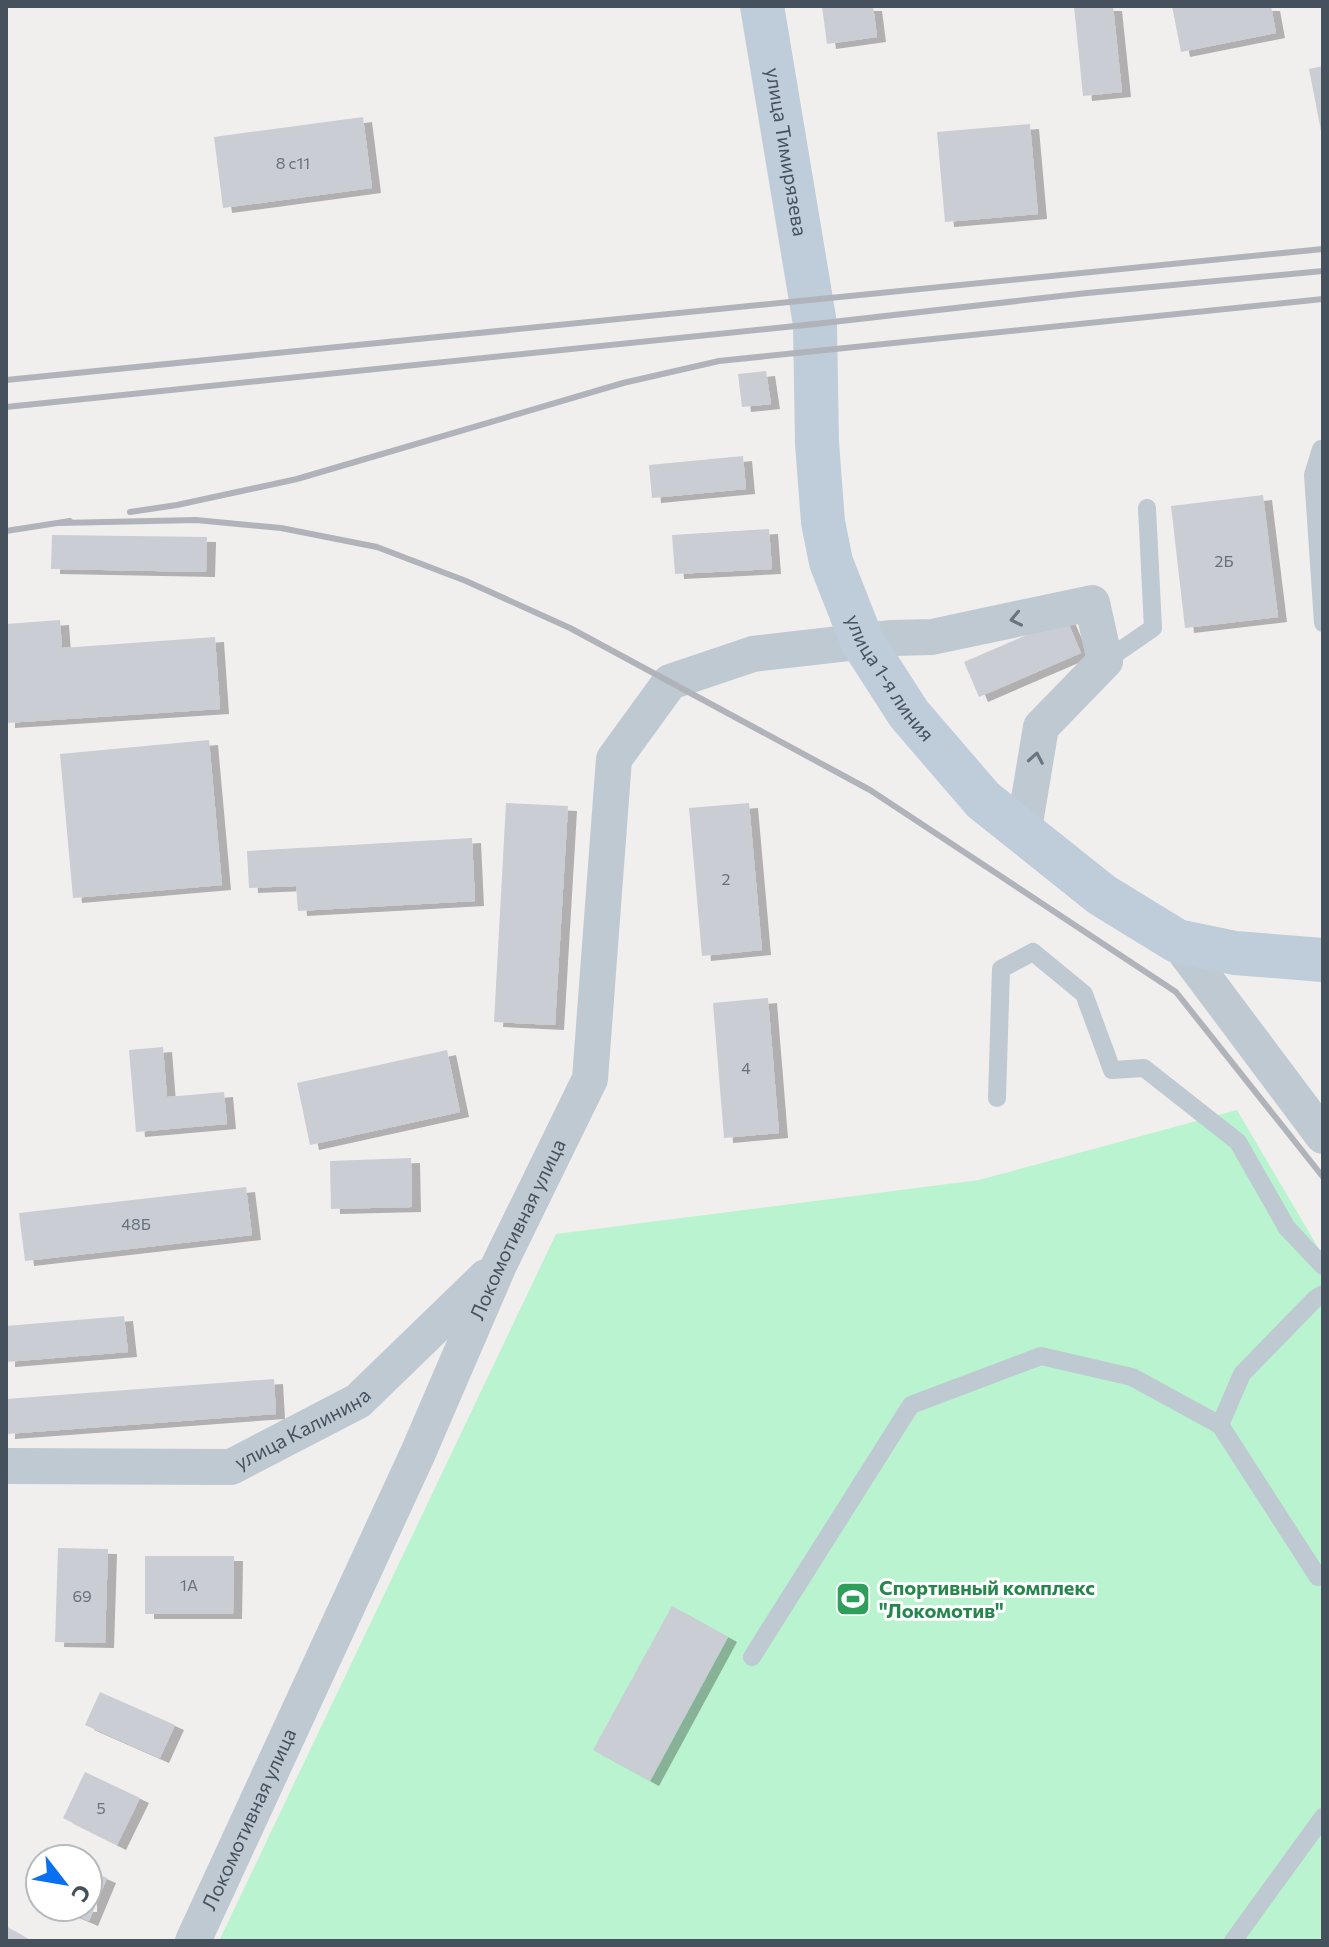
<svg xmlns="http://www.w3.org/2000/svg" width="1329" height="1947" viewBox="0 0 1329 1947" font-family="Commissioner,sans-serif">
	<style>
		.pitch { fill: #b9f3cf }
		.building { fill: #cacdd4; filter: url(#shadow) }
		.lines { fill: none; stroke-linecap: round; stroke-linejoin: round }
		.lane { stroke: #bec9d2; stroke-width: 18 }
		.street { stroke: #bec9d2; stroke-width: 36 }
		.secondary { stroke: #bfccd9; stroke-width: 44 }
		.rail { stroke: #b0b4ba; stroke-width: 6 }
		.oneway { stroke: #697681 }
		.labels { text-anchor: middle; stroke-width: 6; stroke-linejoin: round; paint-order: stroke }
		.number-label { font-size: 16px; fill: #66717c }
		.street-label { font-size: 20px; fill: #45525e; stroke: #fff }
		.leisure-label { font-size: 20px; font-weight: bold; fill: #27864d; stroke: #fff; text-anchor: start }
	</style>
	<defs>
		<filter id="shadow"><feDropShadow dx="9" dy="5" stdDeviation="0" flood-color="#0004"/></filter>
	</defs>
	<rect width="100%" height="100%" fill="#f1eeee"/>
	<path class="pitch" d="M1237,1110L1323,1256V1941H219L556,1234L979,1180Z"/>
	<g class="building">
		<path d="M822,6H873L877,37L827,44Z"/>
		<path d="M1074,6H1113L1122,92L1083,96Z"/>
		<path d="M1172,6H1271L1276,33L1181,52Z"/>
		<path d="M1323,66V136H1322L1309,69Z"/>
		<path d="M363,117L372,188L223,208L214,137Z"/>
		<path d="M1030,124L1038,214L945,222L937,132Z"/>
		<path d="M766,371L771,404L742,407L738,374Z"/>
		<path d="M743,456L746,489L652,498L649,465Z"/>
		<path d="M1263,495L1278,617L1185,628L1171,506Z"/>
		<path d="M769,529L772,569L675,574L672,535Z"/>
		<path d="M52,535L207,537L206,572L51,569Z"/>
		<path d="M1066,618L1081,653L979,697L964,662Z"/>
		<path d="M60,620L62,648L215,637L220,709L6,723V624Z"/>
		<path d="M209,740L222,885L73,898L60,754Z"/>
		<path d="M506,803L568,806L555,1025L494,1022Z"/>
		<path d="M749,803L762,950L702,956L689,808Z"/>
		<path d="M472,838L475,901L298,911L296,886L249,888L247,851Z"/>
		<path d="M768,998L779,1133L724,1138L713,1003Z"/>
		<path d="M163,1047L167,1097L224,1092L227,1124L136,1132L129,1050Z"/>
		<path d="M447,1050L460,1112L310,1145L297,1083Z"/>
		<path d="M411,1158L412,1207L331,1209L330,1161Z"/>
		<path d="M246,1187L252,1235L25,1261L19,1213Z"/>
		<path d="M124,1316L128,1352L6,1362V1326Z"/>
		<path d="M274,1379L276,1414L6,1434V1399Z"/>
		<path d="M58,1548L108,1549L105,1643L55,1642Z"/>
		<path d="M145,1556H234L233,1614H145Z"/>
		<path d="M672,1606L728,1637L650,1781L593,1750Z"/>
		<path d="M100,1692L175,1725L160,1758L85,1725Z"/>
		<path d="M85,1772L140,1798L117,1845L63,1818Z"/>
		<path d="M40,1866V1900L27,1895Z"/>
		<path d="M88,1870L107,1878L89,1921L56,1907H88Z"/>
		<path d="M6,1926L31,1941H6Z"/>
	</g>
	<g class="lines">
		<g class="lane">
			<path d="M1321,449L1313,475L1323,623"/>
			<path d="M1105,661L1153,628L1147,508"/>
			<path d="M997,1098L1001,969L1033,952L1084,994L1112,1070L1144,1068L1238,1142L1287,1228L1323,1266"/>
			<path d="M1318,1577L1220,1425L1242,1374L1316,1298L1323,1294"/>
			<path d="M752,1657L911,1405L1041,1356L1132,1377L1220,1425"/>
			<path d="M1233,1941L1323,1817"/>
		</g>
		<g class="street">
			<path d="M1177,941L1323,1136"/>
			<path id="s1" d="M6,1466L231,1467L358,1401L486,1277"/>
			<path id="s2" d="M193,1941L418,1453L499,1265L590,1079L614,759L670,682L753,654L892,638L932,637L1092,603L1105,661L1041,727L1023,835"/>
		</g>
		<path class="secondary" id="s3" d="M762,6L815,324L817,443L823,522L831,562L862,641L909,714L983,800L1102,895L1177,941L1235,953L1323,960"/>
		<g class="rail">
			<path d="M6,380L1323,249"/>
			<path d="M6,407L815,324L1087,293L1323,271"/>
			<path d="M130,512L177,505L297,479L623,383L719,361L1323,299"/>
			<path d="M60,523L196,520L281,528L377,547L466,581L570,628L870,790L1176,992L1323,1177"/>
			<path d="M6,531L70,521"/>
		</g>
	</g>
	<defs><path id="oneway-chevron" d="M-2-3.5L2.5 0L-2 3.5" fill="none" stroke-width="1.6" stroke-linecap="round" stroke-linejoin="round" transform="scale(2)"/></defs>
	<g class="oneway">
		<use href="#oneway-chevron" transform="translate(1016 619) rotate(168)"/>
		<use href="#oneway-chevron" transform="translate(1036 758) rotate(-80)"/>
	</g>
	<defs>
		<g id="stadium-square" transform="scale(1.8)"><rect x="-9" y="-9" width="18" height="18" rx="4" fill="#2e9e5b" stroke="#fff"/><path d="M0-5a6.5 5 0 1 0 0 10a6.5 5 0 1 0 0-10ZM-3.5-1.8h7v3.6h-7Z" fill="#fff"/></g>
	</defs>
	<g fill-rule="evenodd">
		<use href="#stadium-square" x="853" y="1599"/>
	</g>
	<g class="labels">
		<g class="number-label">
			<text x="293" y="169">8 с11</text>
			<text x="1224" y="567">2Б</text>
			<text x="726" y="885">2</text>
			<text x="746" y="1074">4</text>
			<text x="136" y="1230">48Б</text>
			<text x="189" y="1591">1А</text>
			<text x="82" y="1602">69</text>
			<text x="101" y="1814">5</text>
		</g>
		<g class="street-label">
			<text dy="7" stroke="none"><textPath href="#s3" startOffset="148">улица Тимирязева</textPath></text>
			<text dy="7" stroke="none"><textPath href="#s3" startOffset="692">улица 1-я линия</textPath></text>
			<text dy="7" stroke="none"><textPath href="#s2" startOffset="782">Локомотивная улица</textPath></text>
			<text dy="7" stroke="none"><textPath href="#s1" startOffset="306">улица Калинина</textPath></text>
			<text dy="7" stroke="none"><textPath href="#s2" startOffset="134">Локомотивная улица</textPath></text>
		</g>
		<g class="leisure-label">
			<text x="879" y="1595">Спортивный комплекс<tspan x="879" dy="23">"Локомотив"</tspan></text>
		</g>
	</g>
	<rect width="1329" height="1947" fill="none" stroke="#45525e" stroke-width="16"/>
	<g transform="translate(64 1883) rotate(121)"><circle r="38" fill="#ffffff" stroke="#b5babf" stroke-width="2"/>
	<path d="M0-6L14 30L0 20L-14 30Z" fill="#0970f1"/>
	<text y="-12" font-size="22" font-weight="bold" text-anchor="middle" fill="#45525e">С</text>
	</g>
</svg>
